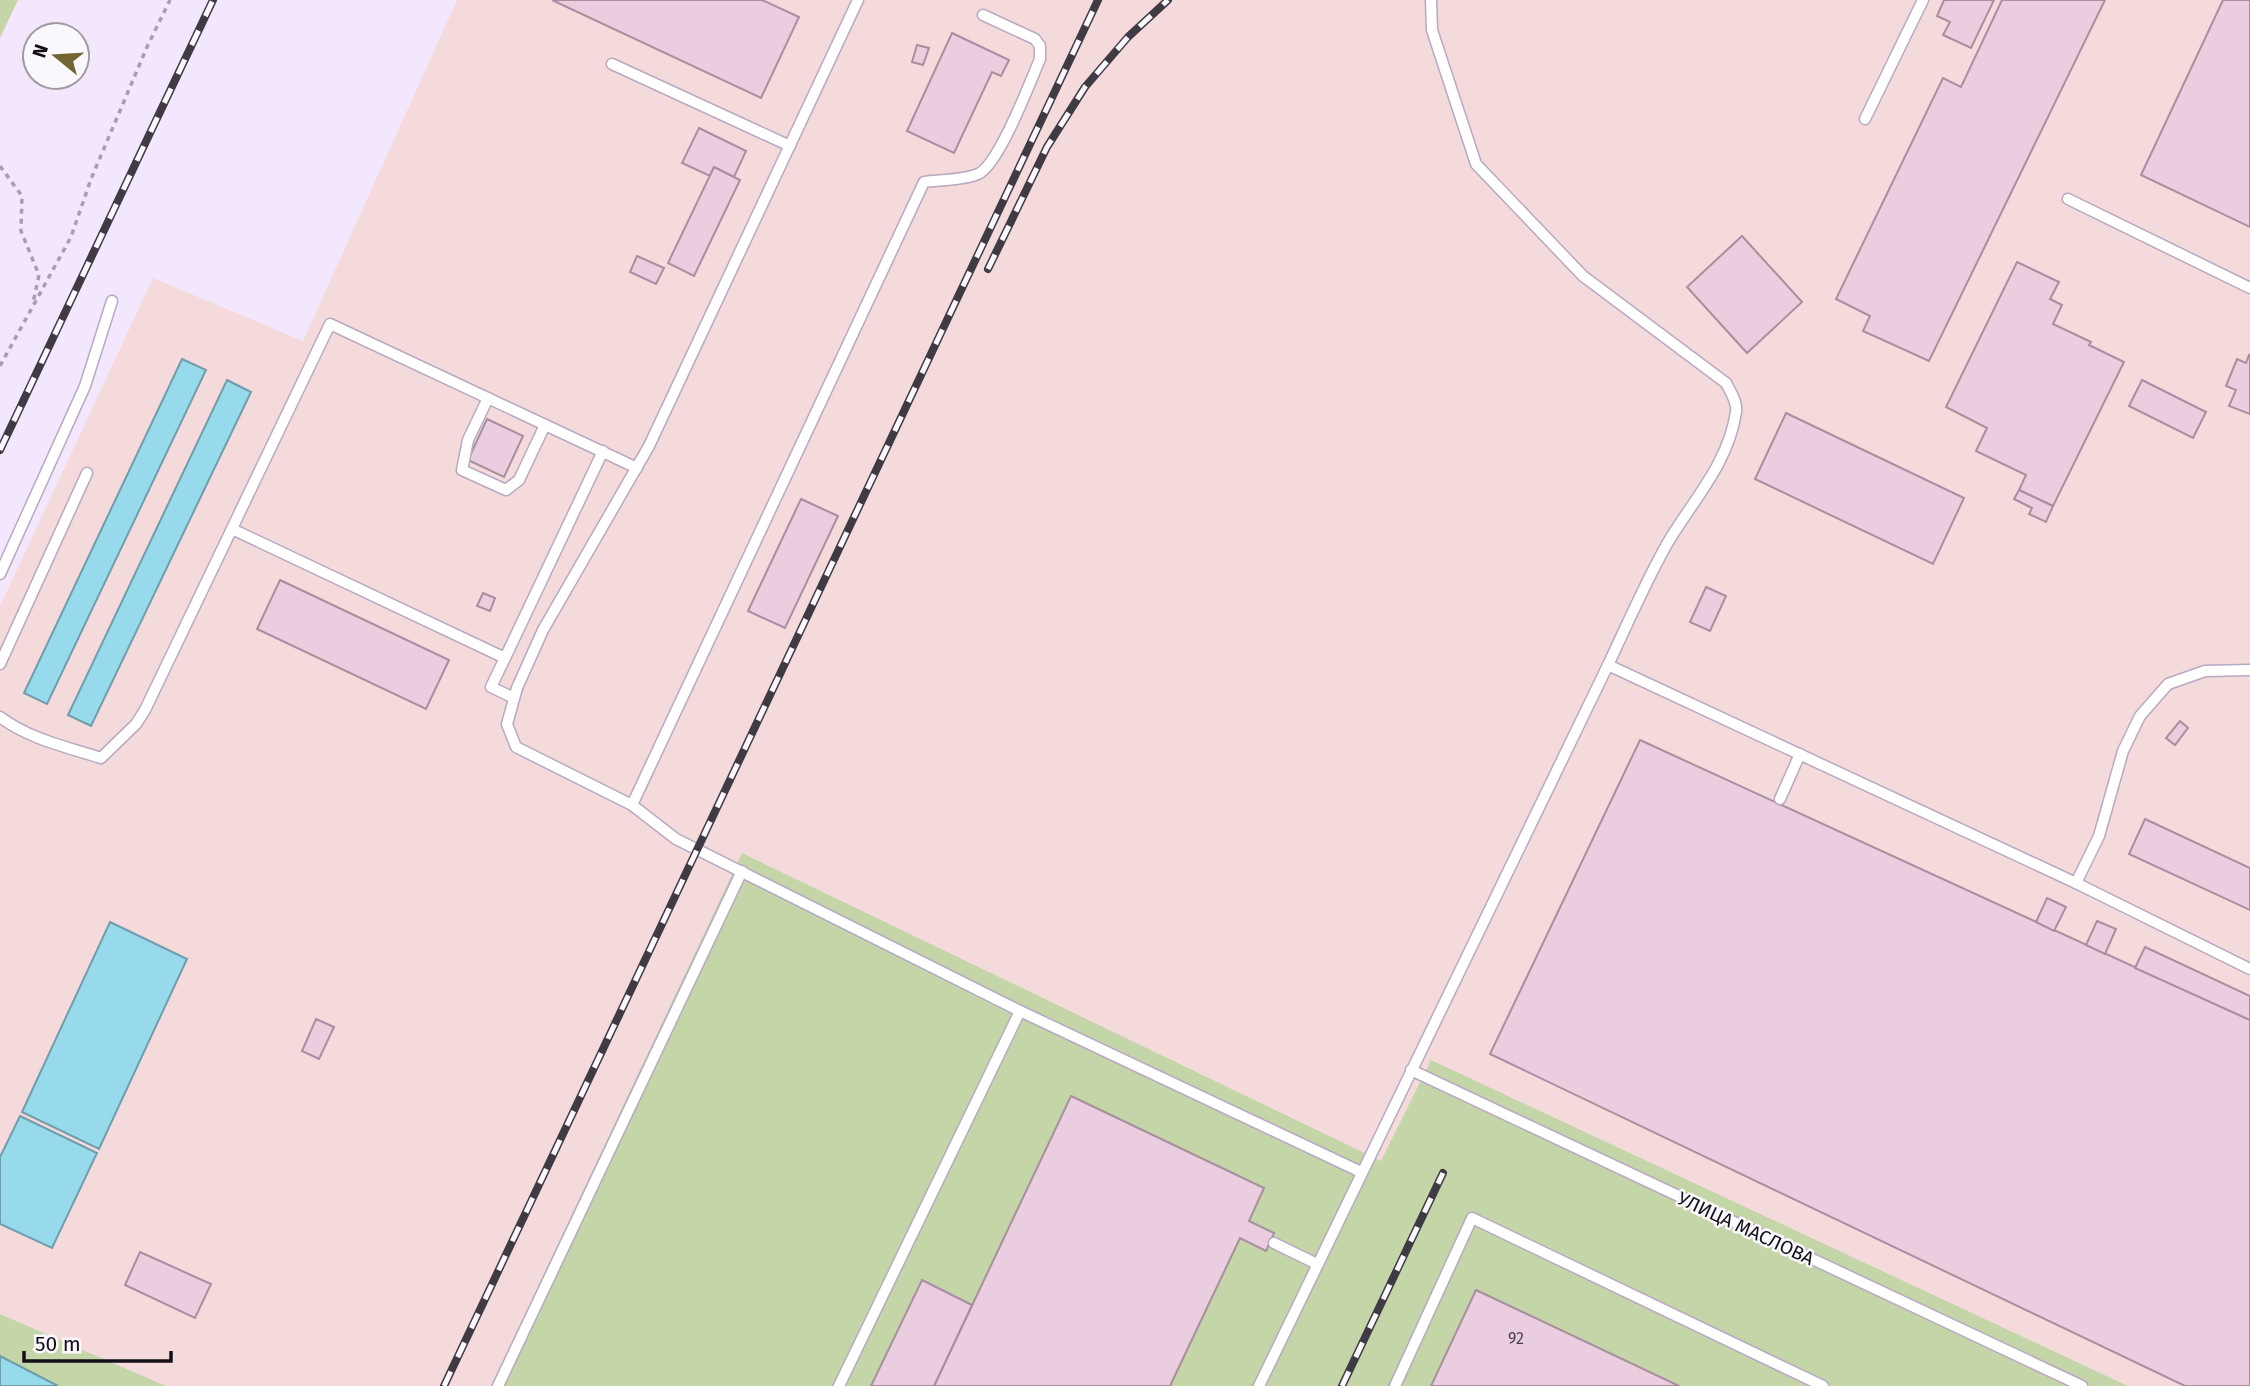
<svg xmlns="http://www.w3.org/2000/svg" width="2250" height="1386" viewBox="0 0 2250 1386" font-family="'Fira Sans',sans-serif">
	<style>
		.industrial { fill: #f5dadc }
		.green { fill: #c4d5a7 }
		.water { fill: #97daeb; stroke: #709dac; stroke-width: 2 }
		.building { fill: #eacedf; stroke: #a88e9e; stroke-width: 2 }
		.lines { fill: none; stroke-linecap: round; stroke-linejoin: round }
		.lane-casing { stroke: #b7a9c2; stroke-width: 13 }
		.path { stroke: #a79eae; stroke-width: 3.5; stroke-dasharray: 5 5; stroke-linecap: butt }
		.lane { stroke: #fff; stroke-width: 10 }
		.rail-casing { stroke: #403a45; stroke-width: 8 }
		.rail { stroke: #fbf8fd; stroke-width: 5; stroke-dasharray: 16; stroke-linecap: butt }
		.labels { text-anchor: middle; stroke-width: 5; stroke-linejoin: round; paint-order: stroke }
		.number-label { font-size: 16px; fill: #4a3f4a }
		.street-label { font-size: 19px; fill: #140f18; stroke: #fbf8fd }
	</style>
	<rect width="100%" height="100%" fill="#f2e7fc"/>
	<path class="industrial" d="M457,0H2250V1386H2128L1431,1061L1381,1162L742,853L491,1386H166L0,1314V606L153,278L303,341Z"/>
	<g class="green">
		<path d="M0,0H18L0,38Z"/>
		<path d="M742,853L1381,1161L1431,1060L2128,1386H491Z"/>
		<path d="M0,1314L166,1386H0Z"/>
	</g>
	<g class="water">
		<path d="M182,359L206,370L47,704L24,693Z"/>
		<path d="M227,380L251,392L91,726L68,715Z"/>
		<path d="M110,922L187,959L99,1149L22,1112Z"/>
		<path d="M20,1116L97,1153L52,1248L0,1224V1157Z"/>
		<path d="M0,1356L58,1386H0Z"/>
	</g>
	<g class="building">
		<path d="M552,0H762L799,17L761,98Z"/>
		<path d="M1944,0H1994L1971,48L1943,35L1950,22L1937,16Z"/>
		<path d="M2002,0H2105L1929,361L1863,331L1870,316L1836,299L1943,78L1961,87Z"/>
		<path d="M2223,0H2250V227L2141,175Z"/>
		<path d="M952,33L1009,60L1001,76L992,72L954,153L907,131Z"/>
		<path d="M917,45L929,48L923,65L912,62Z"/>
		<path d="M699,128L746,151L734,177L714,167L710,176L682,163Z"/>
		<path d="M714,167L740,180L694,276L668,263Z"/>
		<path d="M1742,236L1802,302L1747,353L1687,287Z"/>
		<path d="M637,256L664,268L656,284L630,272Z"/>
		<path d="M2017,262L2059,282L2050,299L2062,305L2053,324L2091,342L2089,345L2124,362L2053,506L2019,490L2026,475L1976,451L1987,428L1946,407Z"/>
		<path d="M2249,355L2250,356V414L2229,406L2236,390L2226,386L2237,359L2246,363Z"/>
		<path d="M2142,380L2206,412L2193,438L2129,406Z"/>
		<path d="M1786,413L1964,498L1933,564L1755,479Z"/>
		<path d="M487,419L523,436L504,477L468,460Z"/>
		<path d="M2019,490L2053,506L2046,522L2029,514L2032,508L2014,499Z"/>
		<path d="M801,499L838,516L785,628L748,611Z"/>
		<path d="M280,580L449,660L426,709L257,629Z"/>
		<path d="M1706,587L1726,596L1710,631L1690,622Z"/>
		<path d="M483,593L495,598L490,611L477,606Z"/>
		<path d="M2180,721L2188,728L2175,745L2166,738Z"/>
		<path d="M1640,740L2250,1020V1386H2185L1490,1054Z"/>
		<path d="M2145,819L2250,868V910L2129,854Z"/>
		<path d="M2047,898L2066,907L2054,931L2036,922Z"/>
		<path d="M2097,921L2116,929L2105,954L2086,945Z"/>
		<path d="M2145,947L2250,996V1020L2135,968Z"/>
		<path d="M316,1019L334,1027L319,1059L302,1051Z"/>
		<path d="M1071,1096L1264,1188L1249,1221L1274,1233L1266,1251L1240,1238L1170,1386H934Z"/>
		<path d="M140,1252L211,1284L195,1318L125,1285Z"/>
		<path d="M922,1280L972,1305L934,1386H871Z"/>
		<path d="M1476,1290L1679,1386H1431Z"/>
	</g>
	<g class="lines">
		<g class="lane-casing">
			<g id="lane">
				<path d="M858,0L649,446L543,630L517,688L507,724L516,747L632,805L676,839L1020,1011L1361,1172"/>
				<path d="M1431,0L1432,30L1476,164L1583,276L1726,383C1730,391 1738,403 1736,412C1728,465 1692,501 1667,544C1645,583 1627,625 1608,665"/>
				<path d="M612,64L790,146"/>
				<path d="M1865,119L1923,0"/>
				<path d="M2068,199L2250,288"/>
				<path d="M488,398L468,440L462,470L506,490L519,480L545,425"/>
				<path d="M232,529L505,658L603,451"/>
				<path d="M0,574L85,386L112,301"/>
				<path d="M505,658L491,687L514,698"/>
				<path d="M0,664L87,473"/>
				<path d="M0,717C29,739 67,747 101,758L136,724L145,710L330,324L637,468"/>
				<path d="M1780,799L1800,754"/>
				<path d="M632,805L924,182C939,180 965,180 978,174C999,165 1030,82 1040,59V46L1035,39L983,15"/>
				<path d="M2076,883L2099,836L2123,751L2140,716L2168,684L2205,671L2250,670"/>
				<path d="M1411,1070L2082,1386"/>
				<path d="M1274,1243L1317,1264"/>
				<path d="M498,1386L742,871"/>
				<path d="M839,1386L1020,1011"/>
				<path d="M1259,1386L1608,665L2076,883L2250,969"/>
				<path d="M1395,1386L1472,1218L1823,1386"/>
			</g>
		</g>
		<g class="path">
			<path d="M0,166L22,196L21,231L39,275L33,303"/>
			<path d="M0,366L71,237L91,179L147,47L170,0"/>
		</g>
		<use href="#lane" class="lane"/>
		<g class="rail-casing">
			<g id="rail">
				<path d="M988,269L1047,147L1085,87L1128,37L1168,0"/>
				<path d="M0,450L213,0"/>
				<path d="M444,1386L1098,0"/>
				<path d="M1342,1386L1443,1173"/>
			</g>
		</g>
		<use href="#rail" class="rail"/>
	</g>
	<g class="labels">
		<g class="number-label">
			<text x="1516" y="1344">92</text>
		</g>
		<g class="street-label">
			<text transform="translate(1746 1228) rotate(25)" y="7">УЛИЦА МАСЛОВА</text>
		</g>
	</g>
	<g transform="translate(56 56) rotate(288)"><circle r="33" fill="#fbf8fd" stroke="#9f9ba1" stroke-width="2"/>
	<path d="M0-5L12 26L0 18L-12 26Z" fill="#736634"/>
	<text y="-10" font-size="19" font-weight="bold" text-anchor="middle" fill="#140f18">N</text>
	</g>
	<path d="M24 1351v10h147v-10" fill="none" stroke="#140f18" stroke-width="3.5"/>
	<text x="35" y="1351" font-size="21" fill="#140f18" stroke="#fbf8fd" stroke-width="5" paint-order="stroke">50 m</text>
</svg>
